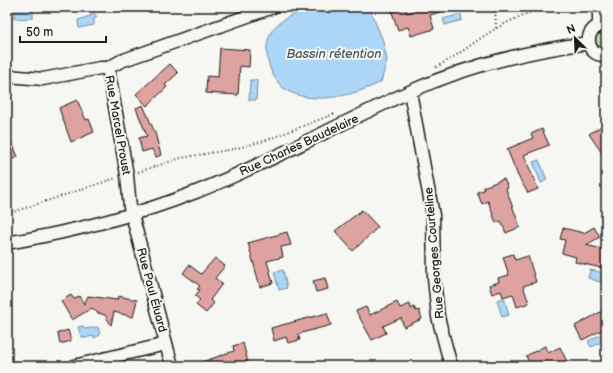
<svg xmlns="http://www.w3.org/2000/svg" width="613" height="373" viewBox="0 0 613 373" font-family="'Balsamiq Sans',sans-serif">
	<style>
		.green { fill: #b2e6a8; stroke: #678162 }
		.water { fill: #acd6f7; stroke: #728c9f }
		.building { fill: #dea3a0; stroke: #1c1c1c }
		.lines { fill: none; stroke-linecap: round; stroke-linejoin: round }
		.street-casing { stroke: #1c1c1c; stroke-width: 15 }
		.path { stroke: #1c1c1c; stroke-width: 2; stroke-dasharray: 1 3; stroke-linecap: butt }
		.street { stroke: #f6f6f2; stroke-width: 12 }
		.labels { text-anchor: middle; stroke-width: 4; stroke-linejoin: round; paint-order: stroke }
		.street-label { font-size: 12px; fill: #1c1c1c; stroke: #f6f6f2 }
		.water-label { font-size: 13px; font-style: italic; fill: #47545e; stroke: #f6f6f2 }
	</style>
	<rect width="100%" height="100%" fill="#f6f6f2"/>
	<filter id="ink" filterUnits="userSpaceOnUse"><feTurbulence type="fractalNoise" baseFrequency=".025" numOctaves="2"/><feDisplacementMap in="SourceGraphic" scale="8" xChannelSelector="R" yChannelSelector="G"/><feConvolveMatrix kernelMatrix="1 2 1 2 8 2 1 2 1" color-interpolation-filters="sRGB"/></filter>
	<g filter="url(#ink)">
		<path class="green" d="M603,31L606,32V47C601,48 596,46 595,40L597,34Z"/>
		<g class="water">
			<path d="M358,7H369L383,41L387,60L381,82C355,95 318,105 290,92C270,83 260,49 272,31C277,23 286,18 294,14C305,9 343,8 358,7Z"/>
			<path d="M33,9V18L14,19V10Z"/>
			<path d="M94,13L97,17L94,19V25L79,28L78,20L90,16Z"/>
			<path d="M461,14L462,20L445,25L443,19Z"/>
			<path d="M250,80H257L256,100H249Z"/>
			<path d="M539,160L547,180L541,183L533,162Z"/>
			<path d="M283,270L287,288L279,290L274,272Z"/>
			<path d="M590,270L605,273L606,272V284L588,278Z"/>
			<path d="M504,298L509,315L502,317L497,300Z"/>
			<path d="M83,326L85,329L98,327L100,335L94,338L93,336L85,338L81,336L78,327Z"/>
			<path d="M606,332V340L591,347L588,341Z"/>
		</g>
		<g class="building">
			<path d="M397,7H405L407,13L425,7H450V9L430,15L434,29L411,36L408,27L398,30L391,9Z"/>
			<path d="M220,48L250,50L249,67L240,66L238,95L206,93L207,76L218,77Z"/>
			<path d="M170,64L178,73L165,85L167,87L147,106L136,94Z"/>
			<path d="M77,100L86,120L89,119L94,132L71,142L59,108Z"/>
			<path d="M143,105L155,133L161,155L156,157L152,149L142,152L139,138L147,136L136,108Z"/>
			<path d="M606,123V159L589,134Z"/>
			<path d="M542,129L549,145L524,155L538,189L528,193L518,176L507,149L533,138L531,134Z"/>
			<path d="M7,131L18,157L7,161Z"/>
			<path d="M504,179L508,188L506,189L520,227L506,233L501,221L496,223L488,201L482,204L477,192L484,190L483,187Z"/>
			<path d="M362,210L378,227L353,251L335,231Z"/>
			<path d="M594,227L600,237L586,245L606,250V269L575,262L576,257L562,253L565,240L560,239L563,228L584,233Z"/>
			<path d="M287,232L291,245L281,247L283,257L267,261L273,283L260,287L248,243Z"/>
			<path d="M513,254L515,260L528,256L536,282L523,286L529,303L517,307L513,294L503,297L501,291L492,294L489,285L499,282L498,278L509,275L503,257Z"/>
			<path d="M215,258L225,266L215,278L222,284L210,300L214,303L206,313L196,305L200,300L195,296L200,290L197,289L200,286L183,273L189,265L201,274Z"/>
			<path d="M325,278L328,289L316,292L313,281Z"/>
			<path d="M71,295L74,299L79,296L84,304L88,296L117,300L118,296L137,300L133,317L114,312L111,325L105,315L98,313L92,308L72,320L61,301Z"/>
			<path d="M397,302L400,308L410,304L411,309L414,307L416,311L419,310L422,319L404,327L401,318L383,326L386,333L372,340L356,311L366,307L370,315Z"/>
			<path d="M606,309V328L582,340L575,326Z"/>
			<path d="M327,313L331,325L298,334L300,340L288,343L286,337L274,341L271,328Z"/>
			<path d="M68,330L71,341L60,344L58,333Z"/>
			<path d="M243,343L249,366H200L199,363L234,351L233,346Z"/>
			<path d="M545,346L548,353L560,347L569,366H531L526,356Z"/>
		</g>
		<g class="lines">
			<g class="street-casing">
				<g id="street">
					<path d="M599,7V26"/>
					<path d="M606,26C583,23 583,57 606,55"/>
					<path d="M7,76L43,79L100,68H108"/>
					<path d="M410,92L433,215L434,278L438,317L451,366"/>
					<path d="M7,243C71,232 135,216 196,192C269,163 338,124 409,92C466,66 527,51 589,43"/>
					<path d="M74,366L166,344"/>
					<path d="M172,366L130,207L127,175L108,68L121,61L273,7"/>
				</g>
			</g>
			<g class="path">
				<path d="M495,7L496,28"/>
				<path d="M436,67C458,56 476,40 497,28C513,19 529,12 546,7"/>
				<path d="M138,172L181,158L234,149L264,141L334,114"/>
				<path d="M7,214L116,178"/>
			</g>
			<use href="#street" class="street"/>
		</g>
	</g>
	<g class="labels">
		<g class="street-label">
			<text transform="translate(118 125) rotate(80)" y="4">Rue Marcel Proust</text>
			<text transform="translate(299 145) rotate(-25)" y="4">Rue Charles Baudelaire</text>
			<text transform="translate(434 253) rotate(-95)" y="4">Rue Georges Courteline</text>
			<text transform="translate(152 290) rotate(75)" y="4">Rue Paul Éluard</text>
		</g>
		<g class="water-label">
			<text x="334" y="58">Bassin rétention</text>
		</g>
	</g>
	<rect width="613" height="373" fill="none" stroke="#f6f6f2" stroke-width="24"/>
	<rect x="12" y="12" width="589" height="349" fill="none" stroke="#1c1c1c" stroke-width="1.5" filter="url(#ink)"/>
	<g transform="translate(575 38) rotate(336)" stroke="#f6f6f2" stroke-width="3" paint-order="stroke">
	<path d="M0-3L7 15L0 10L-7 15Z" fill="#1c1c1c"/>
	<text y="-6" font-size="11" font-weight="bold" text-anchor="middle" fill="#1c1c1c">N</text>
	</g>
	<path d="M20 36v6h86v-6" fill="none" stroke="#1c1c1c" stroke-width="2"/>
	<text x="26" y="36" font-size="12" fill="#1c1c1c" stroke="#f6f6f2" stroke-width="3" paint-order="stroke">50 m</text>
</svg>
